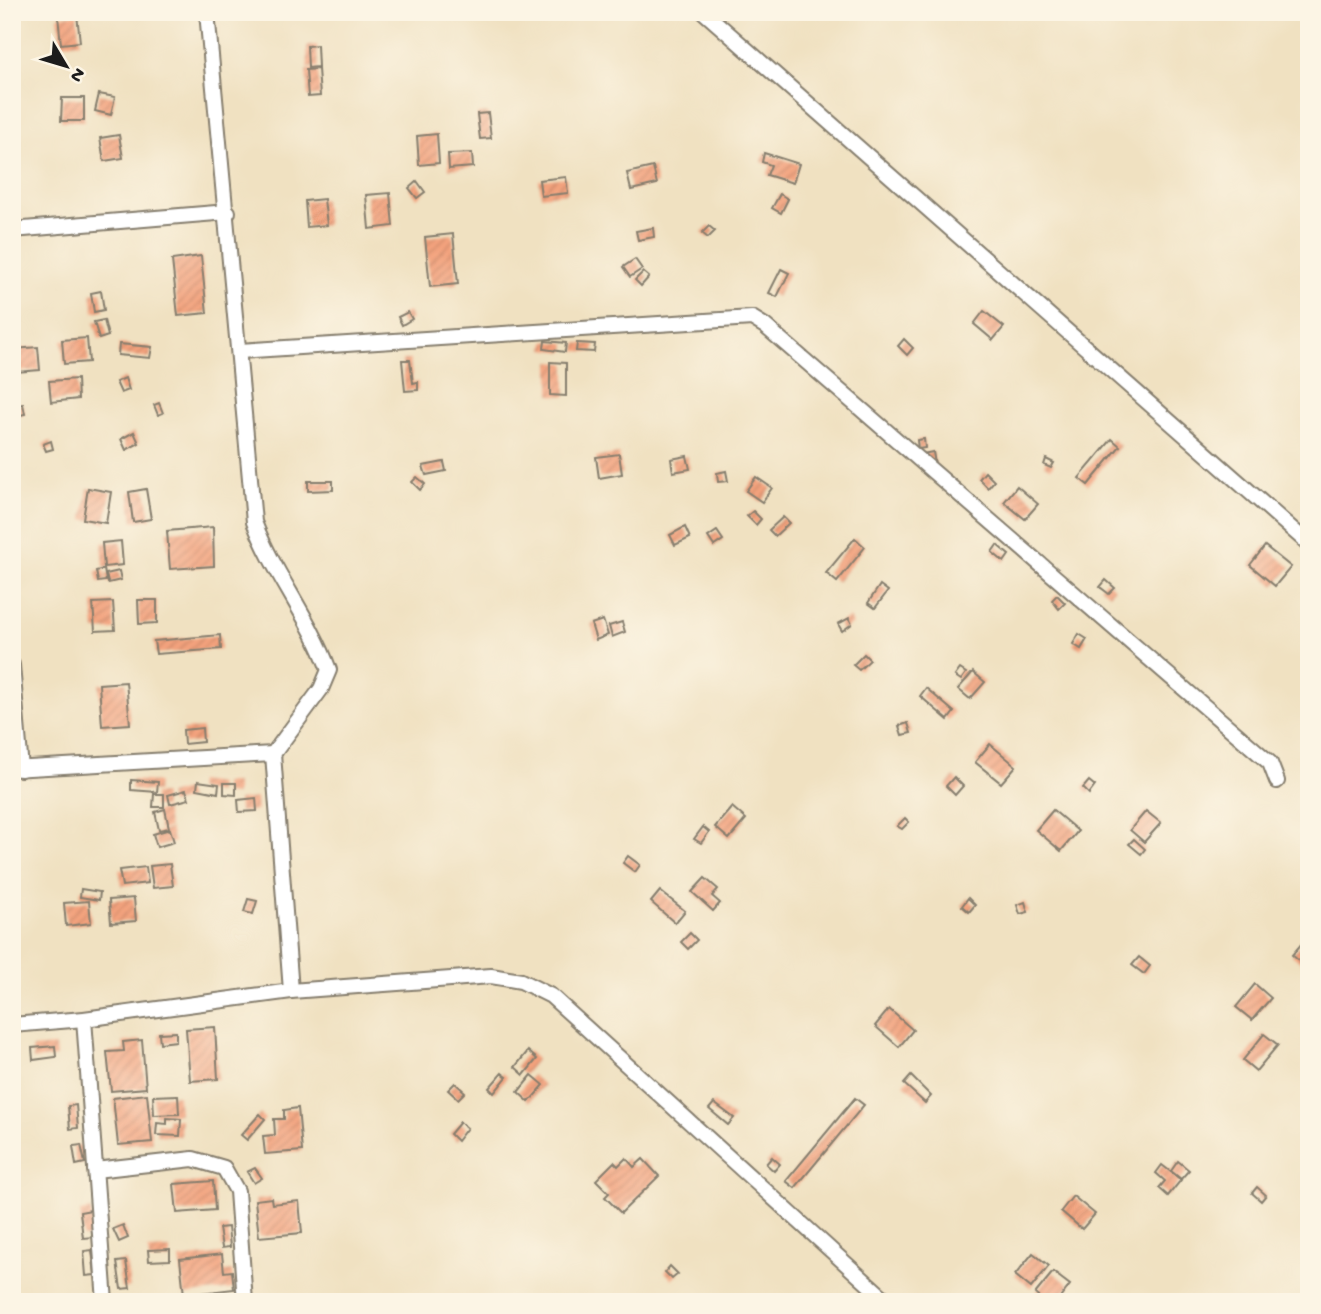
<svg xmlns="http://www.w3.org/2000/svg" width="1321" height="1314" viewBox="0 0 1321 1314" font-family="'Gochi Hand',sans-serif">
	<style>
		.building { fill: url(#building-hatch) }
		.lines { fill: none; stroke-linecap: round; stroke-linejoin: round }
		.minor-casing { stroke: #867e6e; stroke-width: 18 }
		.minor { stroke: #fff; stroke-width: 14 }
	</style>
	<defs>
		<pattern id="building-hatch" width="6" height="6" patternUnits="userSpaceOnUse" patternTransform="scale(1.75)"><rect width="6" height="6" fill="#f3a27d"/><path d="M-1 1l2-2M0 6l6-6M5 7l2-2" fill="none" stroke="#d08b6b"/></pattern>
	</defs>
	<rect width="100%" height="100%" fill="#fcf5e5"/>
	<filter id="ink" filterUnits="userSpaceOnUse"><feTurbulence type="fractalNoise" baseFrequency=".0143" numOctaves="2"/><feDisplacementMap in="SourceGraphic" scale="14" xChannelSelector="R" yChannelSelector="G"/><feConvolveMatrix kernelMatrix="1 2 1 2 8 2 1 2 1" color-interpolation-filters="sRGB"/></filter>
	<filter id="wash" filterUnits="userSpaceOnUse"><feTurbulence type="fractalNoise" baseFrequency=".00686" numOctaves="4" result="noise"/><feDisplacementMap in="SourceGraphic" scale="28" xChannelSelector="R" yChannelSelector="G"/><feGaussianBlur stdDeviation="1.57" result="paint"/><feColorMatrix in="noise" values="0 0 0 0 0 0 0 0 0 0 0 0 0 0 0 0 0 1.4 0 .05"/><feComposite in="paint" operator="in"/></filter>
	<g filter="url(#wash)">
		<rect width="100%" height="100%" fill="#f0e1c1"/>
		<g id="blocks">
			<g class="building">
				<path d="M77,14L80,42L61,44L58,16Z"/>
				<path d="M317,45L318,67L308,68L307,46Z"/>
				<path d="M318,69L320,96L308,97L306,70Z"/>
				<path d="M99,94L115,97L111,115L95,111Z"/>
				<path d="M62,98H84V121H61Z"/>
				<path d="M488,113L491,138L480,139L477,114Z"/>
				<path d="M437,134L439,163L419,165L417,136Z"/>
				<path d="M119,135L123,158L104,161L100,138Z"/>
				<path d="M472,153L473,167L449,169L448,154Z"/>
				<path d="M764,153L799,164L793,183L767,175L771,165L762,162Z"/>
				<path d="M653,167L657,184L631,190L627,173Z"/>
				<path d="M566,177L568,193L541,196L539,180Z"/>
				<path d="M417,181L425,192L417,198L409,188Z"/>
				<path d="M390,193L393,226L369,229L366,195Z"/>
				<path d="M780,194L788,199L781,213L772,208Z"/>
				<path d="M324,199L327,225L307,227L305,201Z"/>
				<path d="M709,226L715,231L708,238L702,233Z"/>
				<path d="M653,228L654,237L638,240L636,231Z"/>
				<path d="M453,234L458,284L430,287L425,237Z"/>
				<path d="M201,256L207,313L178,316L172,260Z"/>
				<path d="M635,259L642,269L630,277L623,267Z"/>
				<path d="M781,269L789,273L777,297L769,293Z"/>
				<path d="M643,272L649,277L641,286L635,280Z"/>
				<path d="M101,291L104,310L94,312L91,293Z"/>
				<path d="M984,311L1004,327L993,340L974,324Z"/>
				<path d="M408,312L412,319L402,325L398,317Z"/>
				<path d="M104,320L108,336L99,339L94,322Z"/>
				<path d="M87,338L89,362L64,364L62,340Z"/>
				<path d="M904,339L913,348L907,355L898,346Z"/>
				<path d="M545,341L566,343L565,352L544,349Z"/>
				<path d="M577,343L595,344L594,352L576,351Z"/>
				<path d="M119,344L152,347L150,358L118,355Z"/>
				<path d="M38,347L40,370L16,372L14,349Z"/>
				<path d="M402,360H410L413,383L418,382V390L405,391Z"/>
				<path d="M550,362L566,363V396L550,395Z"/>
				<path d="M125,378L129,390L121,393L116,382Z"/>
				<path d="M77,379L78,399L51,402L49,381Z"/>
				<path d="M159,403L163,413L158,415L154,405Z"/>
				<path d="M23,404L25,414L20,415L18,405Z"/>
				<path d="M134,432L139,443L126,450L121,439Z"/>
				<path d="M924,439L925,448L918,449L917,440Z"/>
				<path d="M1112,439L1120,446L1088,485L1079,478Z"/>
				<path d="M51,441L53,449L46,451L43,444Z"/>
				<path d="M933,452L935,464L922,454Z"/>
				<path d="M619,454L622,474L599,478L596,457Z"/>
				<path d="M687,456L690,469L673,472L671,459Z"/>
				<path d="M1046,459L1054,463L1051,468L1044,465Z"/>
				<path d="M444,462L446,471L426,475L423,466Z"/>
				<path d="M726,471L728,481L718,482L717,473Z"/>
				<path d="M985,472L994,481L988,488L979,479Z"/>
				<path d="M417,477L425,484L420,490L412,482Z"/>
				<path d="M756,477L772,488L762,502L746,491Z"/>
				<path d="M308,481H333V490L308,491Z"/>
				<path d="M1017,486L1038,504L1025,519L1004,502Z"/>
				<path d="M88,488L111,492L106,523L83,519Z"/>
				<path d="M146,489L151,519L133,522L129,492Z"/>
				<path d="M753,511L761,519L756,525L747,516Z"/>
				<path d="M783,517L789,523L775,536L769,530Z"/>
				<path d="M213,527L214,566L170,569L167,531Z"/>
				<path d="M685,527L690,538L675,545L670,535Z"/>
				<path d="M717,531L723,540L714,546L708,537Z"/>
				<path d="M855,538L865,547L837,582L826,573Z"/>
				<path d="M121,541L123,565L104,567L102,543Z"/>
				<path d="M997,545L1009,555L1004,562L992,552Z"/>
				<path d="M1265,546L1291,567L1275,586L1250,565Z"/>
				<path d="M104,569L106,581L98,582L96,571Z"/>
				<path d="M119,571L121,580L108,583L106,574Z"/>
				<path d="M1106,580L1115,588L1109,594L1100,587Z"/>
				<path d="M880,585L888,591L875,608L868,603Z"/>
				<path d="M1057,595L1065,603L1059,609L1052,600Z"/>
				<path d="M138,600H157V623L139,624Z"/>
				<path d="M113,602L115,630L95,631L93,603Z"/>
				<path d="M849,618L852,624L842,631L838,624Z"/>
				<path d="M603,620L608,635L596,640L591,624Z"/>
				<path d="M622,622L625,632L612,637L609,626Z"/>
				<path d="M1079,634L1087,639L1081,649L1073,644Z"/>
				<path d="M220,635L221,649L156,654L154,641Z"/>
				<path d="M864,654L870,660L859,670L853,665Z"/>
				<path d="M960,669L966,673L961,680L955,676Z"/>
				<path d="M973,672L985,682L970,699L958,689Z"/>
				<path d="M126,682L130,724L102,726L99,684Z"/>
				<path d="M926,688L954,712L948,720L920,696Z"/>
				<path d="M908,723L911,733L902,735L899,726Z"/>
				<path d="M202,728L203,742L184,744L183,730Z"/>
				<path d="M990,744L1016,766L1001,783L975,762Z"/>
				<path d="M954,777L963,786L955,795L946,786Z"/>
				<path d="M131,780L158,782L157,792L131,790Z"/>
				<path d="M198,781L219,784L218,793L197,789Z"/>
				<path d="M1089,781L1095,786L1089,794L1083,788Z"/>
				<path d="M224,783H236V795L224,794Z"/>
				<path d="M186,790L189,799L170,804L168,795Z"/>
				<path d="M154,794H164V807H153Z"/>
				<path d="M256,798L257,811L239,812L238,800Z"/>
				<path d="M732,807L746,819L729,839L715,827Z"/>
				<path d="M165,809L169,828L159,830L155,812Z"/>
				<path d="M1053,810L1078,831L1061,851L1036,830Z"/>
				<path d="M1146,811L1161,823L1144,842L1130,830Z"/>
				<path d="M905,818L909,822L902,829L897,826Z"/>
				<path d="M703,827L709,832L701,843L694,839Z"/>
				<path d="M170,829L174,842L157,847L153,834Z"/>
				<path d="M1134,839L1145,849L1141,854L1129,844Z"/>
				<path d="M628,856L640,865L635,872L623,863Z"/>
				<path d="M170,864L173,886L153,888L150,866Z"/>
				<path d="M146,867L148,883L122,886L119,870Z"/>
				<path d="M705,878L718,889L712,896L720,903L713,911L692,892Z"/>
				<path d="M81,889L100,892L99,900L80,897Z"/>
				<path d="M660,891L685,911L675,923L651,902Z"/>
				<path d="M134,898L136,921L111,923L109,900Z"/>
				<path d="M968,898L975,905L969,912L962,906Z"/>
				<path d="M248,899L257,901L253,914L244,912Z"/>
				<path d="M89,901L91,923L66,926L64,903Z"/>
				<path d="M1025,902L1028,912L1020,914L1017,905Z"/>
				<path d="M690,933L697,940L688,949L681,942Z"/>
				<path d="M1309,935V961L1305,966L1292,955Z"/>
				<path d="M1139,957L1150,966L1144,974L1132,965Z"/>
				<path d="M1255,984L1271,998L1252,1020L1236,1007Z"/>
				<path d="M889,1009L913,1030L899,1047L875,1026Z"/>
				<path d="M215,1027L218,1079L190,1081L186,1029Z"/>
				<path d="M176,1032V1041L160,1043L159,1033Z"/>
				<path d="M1264,1034L1278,1045L1256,1071L1243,1060Z"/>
				<path d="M142,1040L146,1088L111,1091L107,1052L124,1051L123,1042Z"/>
				<path d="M55,1046L56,1057L33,1060L32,1048Z"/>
				<path d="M528,1051L537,1059L524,1075L515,1067Z"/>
				<path d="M502,1073L507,1077L494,1093L489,1088Z"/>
				<path d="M532,1075L544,1085L529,1102L518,1092Z"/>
				<path d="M911,1076L931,1096L925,1103L904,1084Z"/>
				<path d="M455,1083L465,1092L458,1099L448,1090Z"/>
				<path d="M147,1094L152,1142L118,1145L113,1098Z"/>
				<path d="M178,1095L179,1114L154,1115L153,1096Z"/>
				<path d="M855,1098L864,1105L795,1188L786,1181Z"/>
				<path d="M714,1103L734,1118L728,1125L709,1109Z"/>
				<path d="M76,1105L78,1128L70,1129L68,1106Z"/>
				<path d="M298,1108L302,1151L265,1154L263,1136L275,1135L274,1119H284V1110Z"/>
				<path d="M260,1114L265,1119L247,1140L241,1135Z"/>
				<path d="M167,1118L181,1119L180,1136L156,1135L157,1123L167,1124Z"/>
				<path d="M460,1122L467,1128L457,1141L450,1134Z"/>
				<path d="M81,1145L85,1163L76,1165L73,1146Z"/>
				<path d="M772,1157L780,1164L774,1171L766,1164Z"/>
				<path d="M626,1158L634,1167L643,1159L659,1176L621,1213L605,1197L609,1193L596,1180L614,1162L618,1166Z"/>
				<path d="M1178,1161L1189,1170L1181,1179L1171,1171Z"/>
				<path d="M1162,1165L1181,1180L1168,1196L1159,1188L1165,1181L1156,1173Z"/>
				<path d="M255,1168L262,1178L254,1183L247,1172Z"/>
				<path d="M213,1181L215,1210L177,1213L174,1184Z"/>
				<path d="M1257,1187L1266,1195L1261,1201L1252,1193Z"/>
				<path d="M1073,1196L1095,1214L1082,1229L1061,1211Z"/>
				<path d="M271,1198L272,1204L299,1201L302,1233L259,1237L255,1200Z"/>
				<path d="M91,1210L94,1237L83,1238L80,1212Z"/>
				<path d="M123,1225L128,1238L119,1242L113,1229Z"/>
				<path d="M228,1227L230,1247L222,1248L219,1228Z"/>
				<path d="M170,1249V1260L149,1261L148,1250Z"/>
				<path d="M92,1250L95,1275L86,1276L84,1251Z"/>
				<path d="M1033,1253L1049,1266L1031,1288L1015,1275Z"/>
				<path d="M222,1254L224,1272L232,1271L234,1289L184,1295L180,1259Z"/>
				<path d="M126,1261L130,1288L121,1289L117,1262Z"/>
				<path d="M670,1266L678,1274L672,1279L665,1272Z"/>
				<path d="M1053,1272L1070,1285L1057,1302H1044L1035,1294Z"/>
			</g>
		</g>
	</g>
	<g filter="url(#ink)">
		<use href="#blocks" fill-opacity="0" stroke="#867e6e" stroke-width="2"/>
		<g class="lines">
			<g class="minor-casing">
				<g id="minor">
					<path d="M207,12L254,522C274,574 310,618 329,670L321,689L273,754"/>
					<path d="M704,12L1309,544"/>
					<path d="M12,230L228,212"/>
					<path d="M239,351L752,318L765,326L1270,763L1277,781"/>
					<path d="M12,665L21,769"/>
					<path d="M12,769L273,754L291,991"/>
					<path d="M84,1019L105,1302"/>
					<path d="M12,1025L84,1019L291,991L491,976L521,981L551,996L888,1302"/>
					<path d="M95,1170L193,1159L224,1168L237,1191L245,1302"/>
				</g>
			</g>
			<use href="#minor" class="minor"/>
		</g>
	</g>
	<rect width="1321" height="1314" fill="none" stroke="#fcf5e5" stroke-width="42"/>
	<g transform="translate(66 66) rotate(128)" stroke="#fcf5e5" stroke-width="5" paint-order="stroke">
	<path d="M0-5L12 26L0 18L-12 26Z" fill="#1c1c1c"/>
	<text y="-10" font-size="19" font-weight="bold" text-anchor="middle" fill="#1c1c1c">N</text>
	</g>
</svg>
